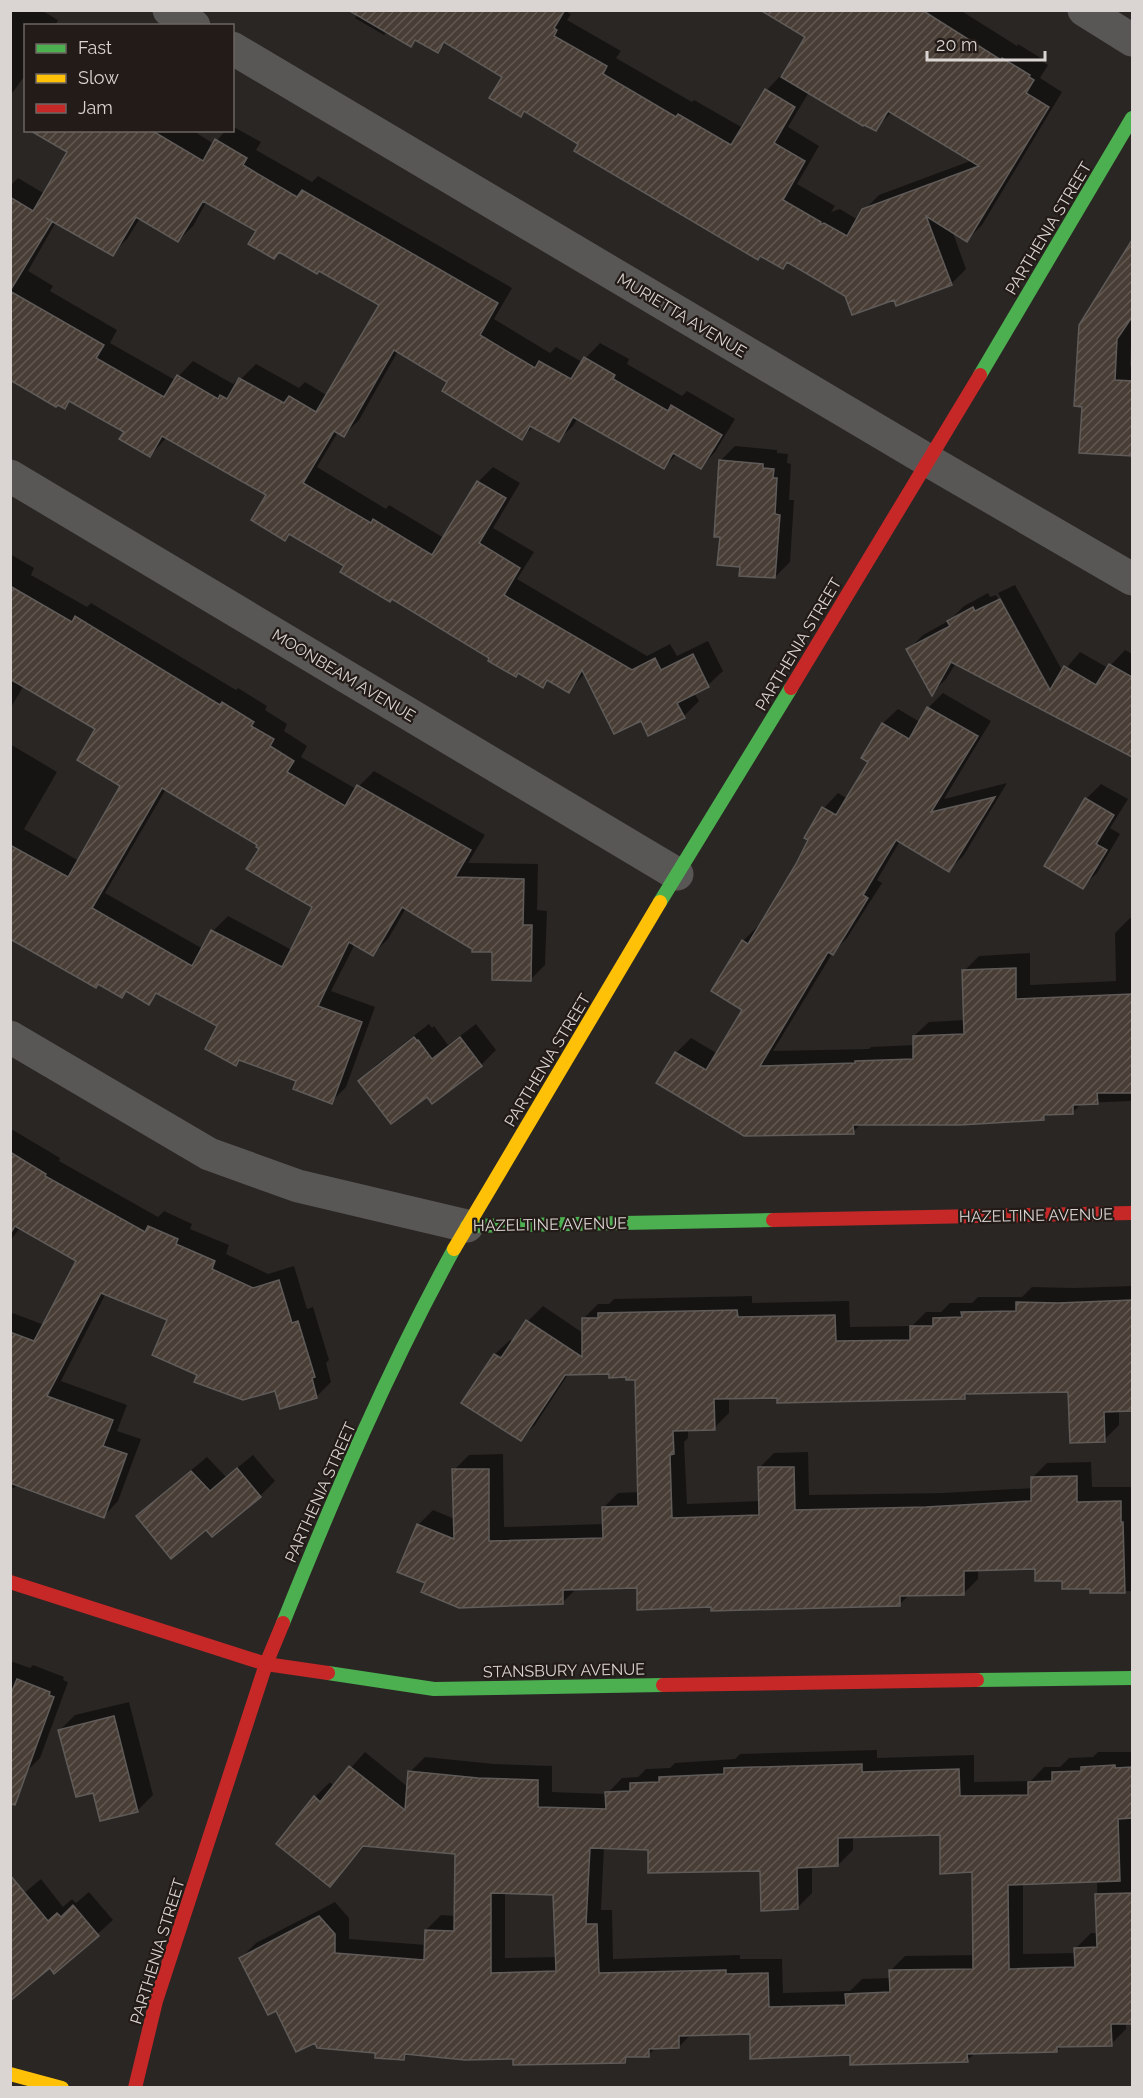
<svg xmlns="http://www.w3.org/2000/svg" width="1143" height="2098" viewBox="0 0 1143 2098" font-family="Raleway,sans-serif">
	<style>
		.shadow { fill: #0007; fill-rule: evenodd }
		.building { fill: url(#building-hatch); stroke: #5f5b59; stroke-width: 1.5; fill-rule: evenodd }
		.lines { fill: none; stroke-linecap: round; stroke-linejoin: round }
		.street { stroke: #595656; stroke-width: 33 }
		.fast { stroke: #4caf50; stroke-width: 14 }
		.slow { stroke: #ffc107; stroke-width: 14 }
		.jam { stroke: #c62828; stroke-width: 14 }
		.labels { text-anchor: middle; stroke-width: 4.5; stroke-linejoin: round; paint-order: stroke }
		.street-label { font-size: 16px; fill: #dad5d2; stroke: #231b17 }
	</style>
	<defs>
		<pattern id="building-hatch" width="6" height="6" patternUnits="userSpaceOnUse" patternTransform="scale(1.5)"><rect width="6" height="6" fill="#493e36"/><path d="M-1 1l2-2M0 6l6-6M5 7l2-2" fill="none" stroke="#635952"/></pattern>
	</defs>
	<rect width="100%" height="100%" fill="#2a2624"/>
	<g class="shadow">
		<path d="M10,10H41L58,20L55,26H26V74L10,96Z"/>
		<path d="M352,10H569L568,13L571,14L567,20L621,51L616,58L692,102L694,100L743,128L767,90L781,75L783,76L807,36L768,10H960L1017,46L1018,44L1044,60L1043,62L1048,65L1040,78L1062,92L982,225L967,240L952,230L966,269L951,284L896,298L847,295L788,261L782,267L525,110L521,115L504,76L447,42L438,51L417,39L411,45L388,32L384,35L355,18L358,14ZM809,92L875,129L892,112L973,160L879,195L864,210L858,220L840,209L831,212L835,206L797,184L819,146L788,127Z"/>
		<path d="M232,126L261,142L256,150L312,182L318,176L512,288L494,319L550,353L556,347L582,362L600,343L629,359L627,364L682,396L687,391L735,419L715,452L701,467L677,454L664,467L578,418L573,426L558,440L534,426L521,438L449,382L398,351L359,420L344,435L338,432L317,467L386,509L389,505L444,538L478,482L493,467L520,483L493,528L534,552L517,579L647,656L670,644L677,656L708,641L723,671L708,685L694,693L699,701L684,716L641,719L585,673L569,691L549,679L543,686L491,658L346,565L291,533L285,539L268,495L167,437L150,456L126,431L71,400L65,407L10,373V186L18,178L45,194L69,151L57,130H192L214,144L226,130H232ZM207,201L258,231L274,258L280,251L319,269L381,304L328,396L305,382L299,388L256,364L238,382L236,381L233,384L193,361L175,380L110,343L117,330L50,291L53,286L28,271L56,222L112,254L127,239L140,218L178,241L193,226Z"/>
		<path d="M1132,243V322L1130,366H1132V454L1081,451Z"/>
		<path d="M735,446L777,450V453L788,454L787,463L791,464L789,500H794L790,562L775,577L742,565L721,536L720,461Z"/>
		<path d="M10,554L34,568L31,575L87,607L91,603L236,690L238,688L267,706L265,710L287,724L284,731L307,746L301,757L356,789L374,771L485,835L468,863L538,864L537,910L547,911L545,965L530,980L493,950L474,948L406,908L388,939L373,954L355,944L331,991L375,1007L346,1087L331,1102L298,1080L241,1059L236,1064L219,1026L158,993L149,1003L127,990L121,996L99,983L96,987L10,938V744L57,772L24,829L79,861L122,785L97,728L24,685L10,709ZM166,789L260,845L314,907L292,950L228,916L213,931L203,949L105,893Z"/>
		<path d="M1015,585L1063,672L1080,652L1108,668L1125,650L1132,654V756L956,663L946,679L932,693L908,650L923,635L950,620L964,606L988,593L990,597L996,595L1049,691H1052L998,593Z"/>
		<path d="M943,693L991,721L944,799L1007,783L964,855L949,870L900,841L877,880L882,883L847,938L832,954L773,1051L869,1049L871,1047L914,1045V1036L929,1022L965,1020L964,971L979,956L1030,953V985L1116,981L1115,933L1130,918H1132V1101L1082,1103L1073,1112L1049,1113L1044,1118L862,1123L853,1132L745,1135L676,1053L691,1038L718,1054L744,1010L743,941L758,926L759,927L810,840L806,837L824,808L838,793L848,799L871,761L863,757L883,723L898,709L920,722L928,708Z"/>
		<path d="M1101,784L1128,799L1110,828L1120,834L1097,873L1082,887L1086,799Z"/>
		<path d="M429,1024L432,1028L434,1026L448,1045L476,1024L496,1050L481,1065L432,1101L427,1095L360,1081L375,1066Z"/>
		<path d="M13,1130L60,1158L59,1161L158,1217L164,1211L192,1224L190,1229L229,1245L226,1254L268,1274L294,1266L307,1309L313,1307L329,1360L326,1363L331,1382L316,1397L199,1374L169,1319L106,1293L61,1381L127,1405L117,1431L141,1439L118,1501L104,1516L18,1484L14,1488L10,1487V1316L13,1313L44,1325L78,1260L20,1228L10,1241V1132Z"/>
		<path d="M1132,1286V1409L1119,1410V1425L1104,1440L1069,1391L970,1392L965,1398L729,1397V1413L714,1428L688,1429V1438L684,1442L687,1504L760,1501L759,1468L774,1453L808,1452L809,1495L942,1493L1033,1488L1032,1478L1047,1463L1091,1462L1092,1487H1132V1591L1091,1592L1092,1587L1064,1579L1037,1568L978,1569V1579L963,1594H910L899,1605L713,1606L639,1586L577,1588L563,1602L427,1583L418,1525L433,1510L455,1519L454,1470L469,1455L503,1454L504,1527L604,1524L603,1508L618,1493L639,1492L637,1378L610,1372L569,1373L535,1425L520,1440L463,1402L495,1354L510,1340L513,1342L528,1321L543,1306L583,1333V1319L598,1304H609L614,1299L752,1296V1303L849,1301L850,1327L912,1326L926,1312H941L950,1303H972L978,1297H1022L1032,1287L1074,1288Z"/>
		<path d="M253,1455L275,1481L260,1496L207,1528L138,1516L153,1502L207,1457L226,1477Z"/>
		<path d="M10,1661L30,1668L33,1665L64,1677L63,1680L68,1682L40,1758L25,1773L10,1768Z"/>
		<path d="M129,1702L153,1795L138,1810L94,1791L60,1730L75,1715Z"/>
		<path d="M877,1750V1758L974,1755V1782L1031,1781L1044,1767H1060L1069,1758L1093,1757L1098,1752H1132V2023H1126V2029L1111,2044L1062,2046L1057,2051L975,2053L967,2061L851,2054L751,2033L691,2034L679,2047L656,2048L648,2055L630,2056L625,2061L409,2053L404,2059L377,2052L315,2041L276,2009L241,1958L256,1943L335,1902L349,1918V1939L426,1945V1930L441,1915L455,1916L457,1853L366,1845L330,1885L315,1797L330,1782L334,1787L365,1752L408,1787L410,1772L425,1757L494,1764L552,1766V1792L607,1794L622,1778L638,1777L646,1769L670,1768L675,1763L735,1759L740,1754ZM941,1833L974,1871L975,1955L905,1956L890,1971L891,1978L862,1979L850,1991L783,1993L782,1959H740V1955L613,1959L612,1910H601L604,1847L649,1848L762,1869L797,1908L812,1893V1866L838,1865L853,1850V1836ZM1097,1880L1098,1933H1091L1076,1948V1953L1023,1954V1883ZM505,1892L555,1893L557,1957L505,1958Z"/>
		<path d="M41,1879L63,1907L72,1899L76,1903L89,1892L113,1920L55,1972L10,1905Z"/>
	</g>
	<g class="building">
		<path d="M348,10H565L554,28L557,30L554,36L607,66L603,74L676,117L678,114L731,145L765,89L795,107L774,143L805,161L783,200L821,222L819,225L824,223L847,236L862,209L979,166L888,111L876,131L864,125L863,126L781,77L805,37L760,10H922L1001,60L1002,58L1030,75L1029,77L1034,80L1026,93L1049,107L967,242L926,216L952,285L896,306L894,300L852,315L845,296L787,262L783,269L760,256L758,260L574,151L578,144L524,111L521,117L489,98L502,77L444,42L438,53L415,40L411,47Z"/>
		<path d="M29,130H151L203,161L215,139L247,158L243,165L297,197L302,190L498,303L480,335L535,368L539,361L571,379L584,357L615,375L613,379L668,411L671,405L722,435L701,469L673,453L664,469L573,417L559,442L530,426L522,440L442,391L447,382L394,350L344,437L334,431L303,483L371,523L373,519L432,555L477,481L506,498L479,543L520,568L504,595L632,670L655,658L661,670L693,654L709,687L677,703L685,718L648,736L641,721L614,734L582,670L569,693L547,680L543,688L518,673L516,677L488,661L489,658L392,599L390,602L340,572L344,566L289,534L285,541L251,520L266,495L162,436L150,457L119,439L124,432L69,401L65,409L58,405L56,407L10,380V291L104,345L96,358L164,397L177,375L218,399L220,395L227,399L239,378L284,403L289,396L316,412L379,305L319,271L317,274L279,252L274,259L248,244L256,231L203,201L178,242L136,217L113,256L46,218L52,222L10,291V197L33,211L67,152Z"/>
		<path d="M1132,240V317L1117,339L1115,380L1132,381V456L1079,453L1082,407L1074,406L1079,325Z"/>
		<path d="M719,460L763,464V468L774,469L773,478H777L775,514L780,515L775,578L739,576L740,567L717,565L720,537H714Z"/>
		<path d="M10,586L72,622L75,616L220,705L222,702L254,722L251,726L274,739L270,746L294,761L287,772L345,806L357,785L471,850L455,877L524,879L523,925H532L531,981L492,980V952H472V949L402,907L373,956L349,942L318,1006L362,1022L332,1104L293,1089L296,1081L239,1060L236,1066L205,1049L217,1026L156,993L149,1005L126,991L122,998L98,984L96,988L10,939V845L68,877L120,786L77,760L95,729L10,679ZM162,788L257,845L256,847L259,849L246,869L312,907L282,967L211,930L192,966L92,908Z"/>
		<path d="M1000,599L1050,690L1064,666L1096,685L1109,664L1132,677V757L951,662L932,696L906,649L950,626L947,621L973,607L975,611Z"/>
		<path d="M927,707L978,736L931,812L995,797L949,872L896,840L863,895L868,898L833,955L828,952L760,1066L855,1063V1061L913,1059V1036L964,1034L962,970L1016,968V999L1132,994V1093H1097L1098,1104L1073,1105V1114L1044,1115V1120L960,1125H853L854,1134L744,1136L656,1083L675,1052L706,1070L742,1010L711,991L742,940L748,944L796,864L808,840L804,838L822,807L836,815L868,762L861,758L882,723L909,739Z"/>
		<path d="M1085,798L1114,815L1096,844L1107,850L1083,889L1044,866Z"/>
		<path d="M414,1037L417,1041L418,1040L432,1059L460,1037L482,1066L432,1104L427,1097L391,1124L358,1081Z"/>
		<path d="M10,1152L46,1174L45,1176L145,1232L148,1226L178,1239L176,1244L215,1261L212,1269L253,1288L279,1280L292,1323L298,1321L315,1377L312,1378L317,1398L280,1409L275,1391L243,1400L194,1382L197,1375L152,1355L167,1320L101,1293L47,1396L113,1420L103,1446L127,1454L104,1518L10,1483V1332L34,1341L76,1261L15,1226L10,1234Z"/>
		<path d="M1132,1300V1411L1104,1412L1105,1442L1070,1443L1068,1392L965,1394V1399L777,1403V1398L714,1399L715,1430L673,1431L674,1454L670,1455L672,1518L759,1515L758,1467H794L795,1510L926,1507L1031,1501V1477L1077,1476V1502L1121,1501V1522H1123L1125,1593H1090V1589H1062V1581H1035V1569L964,1571V1595L900,1596V1606L711,1611V1607L637,1610V1588L563,1590V1604L459,1608L421,1592L425,1583L397,1572L417,1524L454,1539L452,1469H489V1541L603,1538L602,1507L638,1506L635,1380H626V1377L609,1378V1374L565,1375L521,1441L461,1403L494,1354L501,1358L526,1320L582,1357V1318H598V1313L737,1310L738,1317L835,1315L836,1341L910,1340V1326H933V1318L962,1317L961,1312L1016,1311V1302L1058,1303Z"/>
		<path d="M237,1468L261,1497L212,1537L206,1530L171,1559L136,1516L191,1471L210,1491Z"/>
		<path d="M17,1679L50,1692L49,1695L54,1697L15,1805L10,1804V1696Z"/>
		<path d="M114,1716L138,1812L100,1821L93,1793L76,1797L58,1730Z"/>
		<path d="M862,1764V1772L959,1769L960,1796L1028,1795V1782L1052,1781V1772L1081,1771V1767L1115,1765V1768L1132,1767V1818L1118,1819L1120,1881L1008,1885L1009,1969L1075,1967L1074,1948L1097,1947L1095,1894L1132,1893V2024H1111L1112,2046L1057,2047V2052L967,2054L968,2062L850,2065V2055L750,2059V2034L679,2036V2048L649,2049V2057H626L625,2063L513,2065V2059L465,2060L405,2054L404,2060L375,2058V2053L317,2048L315,2043L296,2052L276,2011L268,2015L239,1958L319,1916L335,1934V1953L424,1960L425,1930L454,1931L455,1854L363,1846L330,1887L276,1844L314,1796L320,1802L349,1766L405,1810L408,1771L478,1778L538,1780V1807L606,1809L605,1792L630,1791V1783L659,1782V1777L724,1774V1768ZM940,1835V1874L972,1872L973,1969L889,1970L890,1992L845,1994L846,2005L769,2007L768,1973L726,1974V1970L599,1973L597,1924H586L590,1848L648,1850V1873L760,1871L761,1911L798,1909L797,1868L838,1866V1838ZM491,1893L553,1895L556,1971L491,1973Z"/>
		<path d="M10,1875L48,1921L57,1913L61,1917L73,1905L99,1936L54,1974L50,1968L10,2001Z"/>
	</g>
	<g class="lines">
		<g class="street">
			<path d="M169,10L194,26"/>
			<path d="M1084,10L1132,40"/>
			<path d="M232,48L929,461L1132,579"/>
			<path d="M10,476L677,874"/>
			<path d="M10,1037L209,1154L298,1186L467,1226"/>
		</g>
		<g class="fast">
			<path d="M980,375L1132,118"/>
			<path d="M660,902L791,688"/>
			<path d="M467,1226L773,1220"/>
			<path d="M283,1623C334,1496 388,1369 454,1249"/>
			<path d="M328,1673L434,1689L663,1685"/>
			<path d="M977,1680L1132,1678"/>
		</g>
		<g class="slow">
			<path d="M454,1249L660,902"/>
			<path d="M10,2074L62,2088"/>
		</g>
		<g class="jam">
			<path d="M791,688L980,375"/>
			<path d="M773,1220L1132,1213"/>
			<path d="M10,1582L266,1664L328,1673"/>
			<path d="M663,1685L977,1680"/>
			<path d="M135,2088L156,2001L266,1664L283,1623"/>
		</g>
	</g>
	<g class="labels">
		<g class="street-label">
			<text transform="translate(1048 228) rotate(-59)" y="6">PARTHENIA STREET</text>
			<text transform="translate(682 315) rotate(31)" y="6">MURIETTA AVENUE</text>
			<text transform="translate(798 644) rotate(-59)" y="6">PARTHENIA STREET</text>
			<text transform="translate(344 675) rotate(31)" y="6">MOONBEAM AVENUE</text>
			<text transform="translate(547 1060) rotate(-59)" y="6">PARTHENIA STREET</text>
			<text transform="translate(1036 1215) rotate(-1)" y="6">HAZELTINE AVENUE</text>
			<text transform="translate(550 1224) rotate(-1)" y="6">HAZELTINE AVENUE</text>
			<text transform="translate(320 1492) rotate(-66)" y="6">PARTHENIA STREET</text>
			<text transform="translate(564 1670) rotate(-1)" y="6">STANSBURY AVENUE</text>
			<text transform="translate(157 1951) rotate(-73)" y="6">PARTHENIA STREET</text>
		</g>
	</g>
	<rect width="1143" height="2098" fill="none" stroke="#dad5d2" stroke-width="24"/>
	<rect x="24" y="24" width="210" height="108" fill="#231b17" stroke="#6c6562" stroke-width="1.5"/>
	<rect x="36" y="44" width="30" height="9" fill="#4caf50" stroke="#6c6562" stroke-width="1.5"/>
	<text x="78" y="54" font-size="18" fill="#dad5d2">Fast</text>
	<rect x="36" y="74" width="30" height="9" fill="#ffc107" stroke="#6c6562" stroke-width="1.5"/>
	<text x="78" y="84" font-size="18" fill="#dad5d2">Slow</text>
	<rect x="36" y="104" width="30" height="9" fill="#c62828" stroke="#6c6562" stroke-width="1.5"/>
	<text x="78" y="114" font-size="18" fill="#dad5d2">Jam</text>
	<path d="M927 51v9h118v-9" fill="none" stroke="#dad5d2" stroke-width="3"/>
	<text x="936" y="51" font-size="18" fill="#dad5d2" stroke="#231b17" stroke-width="4.5" paint-order="stroke">20 m</text>
</svg>
